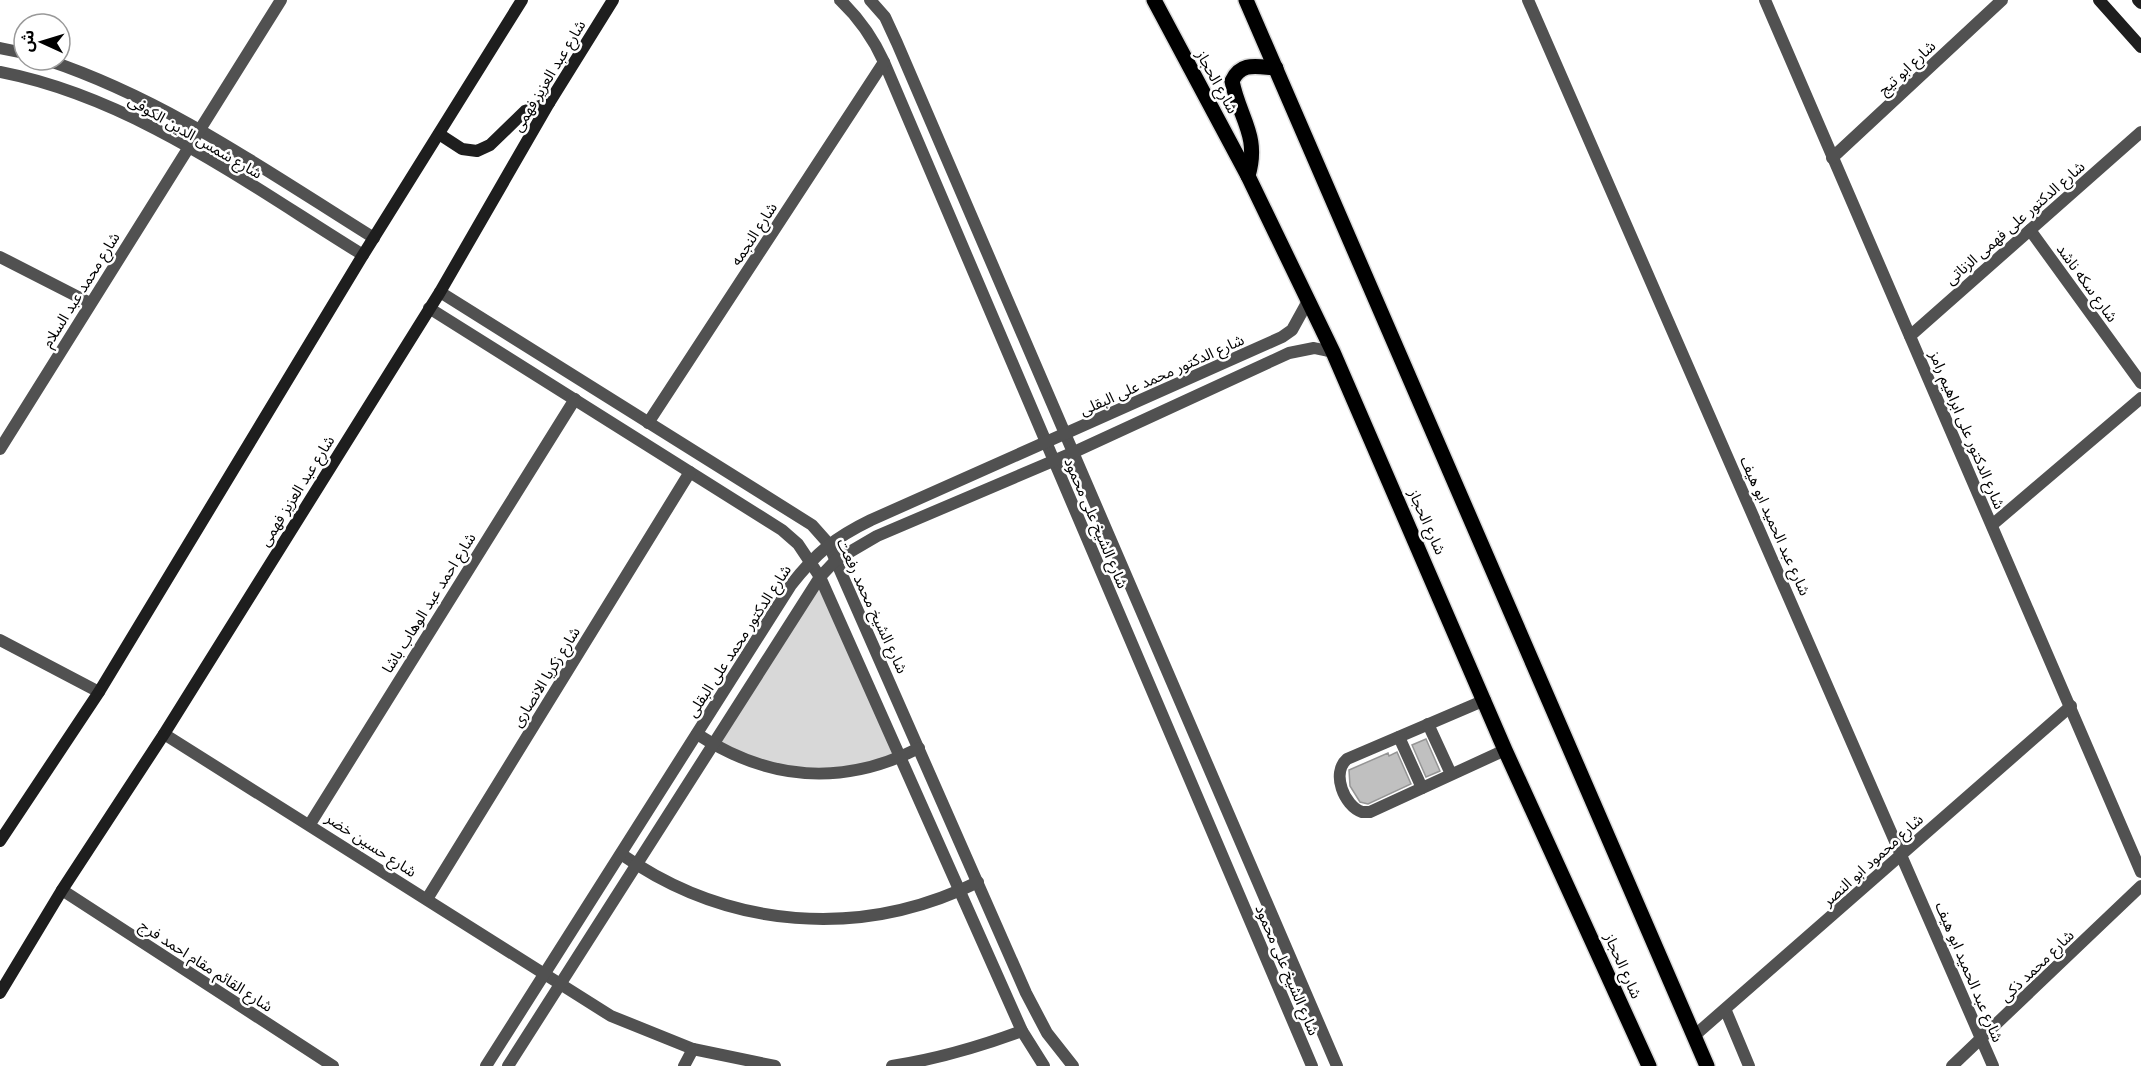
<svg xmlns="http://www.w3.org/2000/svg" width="2141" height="1066" viewBox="0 0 2141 1066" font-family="'PT Sans','Noto Sans Arabic',sans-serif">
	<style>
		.green { fill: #d8d8d8 }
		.building { fill: #c0c0c0; stroke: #959595; stroke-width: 1.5 }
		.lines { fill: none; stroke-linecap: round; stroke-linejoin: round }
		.primary-casing { stroke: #dbdbdb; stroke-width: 18 }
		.lane { stroke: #515151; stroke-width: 12 }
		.street { stroke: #515151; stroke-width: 12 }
		.secondary { stroke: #1e1e1e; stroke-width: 12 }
		.primary { stroke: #000; stroke-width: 15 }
		.labels { text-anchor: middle; stroke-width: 5; stroke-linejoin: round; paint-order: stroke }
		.street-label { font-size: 15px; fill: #000; stroke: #fff }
	</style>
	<rect width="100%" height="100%" fill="#fff"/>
	<path class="green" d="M820,577L900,757L874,767L791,773L714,745Z"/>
	<g class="building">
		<path d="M1426,739L1440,771L1426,777L1412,745Z"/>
		<path d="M1397,752L1411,784L1368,804L1360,802L1350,786L1349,770L1388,753L1389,756Z"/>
	</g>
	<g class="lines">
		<g class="primary-casing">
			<g id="primary">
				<path d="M1154,0L1248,176L1333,352L1505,750L1649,1066"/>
				<path d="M1246,0L1707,1066"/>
				<path d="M1248,176C1260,135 1239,118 1232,81C1241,61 1258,67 1276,68"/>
			</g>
		</g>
		<g class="lane">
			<path d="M1485,700L1347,759C1331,773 1344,806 1362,812H1370L1505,750"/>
			<path d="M1428,724L1451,774"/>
			<path d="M1399,737L1422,788"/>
		</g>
		<g class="street">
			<path d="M840,0C860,19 873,38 884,62L1312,1066"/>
			<path d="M870,0L885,17L897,43L1337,1066"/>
			<path d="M1528,0L1993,1066"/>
			<path d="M1765,0L2141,872"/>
			<path d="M0,48L24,53"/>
			<path d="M47,60C167,100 268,172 374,238"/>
			<path d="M0,72C134,98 249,185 363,255"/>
			<path d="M1832,158L2002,0"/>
			<path d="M2030,230L2141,383"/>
			<path d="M0,257L90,303"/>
			<path d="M440,292L812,525L828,543L1026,993L1047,1033L1073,1066"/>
			<path d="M429,308L782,530L798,544L820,577L1022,1031L1044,1066"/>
			<path d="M1910,336L2141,132"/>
			<path d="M648,423L884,62"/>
			<path d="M0,449L281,0"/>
			<path d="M1992,525L2141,398"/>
			<path d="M0,640L99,692"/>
			<path d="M164,734L611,1016L693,1049L775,1066"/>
			<path d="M697,734C769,781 842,787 919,748"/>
			<path d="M310,824L575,399"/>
			<path d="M621,854C728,929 860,940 978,882"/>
			<path d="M62,890L333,1066"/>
			<path d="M427,899L690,472"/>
			<path d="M1726,1011L1749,1066"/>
			<path d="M1694,1036L2071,706"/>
			<path d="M486,1066L791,585C816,553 834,538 871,520L1282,337L1292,330L1308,301"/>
			<path d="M508,1066L820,577L836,560L877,536L1072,453L1289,353L1314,348L1333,352"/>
			<path d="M684,1066L693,1049"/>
			<path d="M892,1066C938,1059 979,1047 1022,1031"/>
			<path d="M1952,1066L2141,886"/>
		</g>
		<g class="secondary">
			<path d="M2099,0L2141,47"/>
			<path d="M2138,0L2141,3"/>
			<path d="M439,134L462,149L477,151L490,145L525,111L549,103"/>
			<path d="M0,841L99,692L363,255L522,0"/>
			<path d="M0,993L62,890L164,734L440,292L549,103L613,0"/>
		</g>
		<use href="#primary" class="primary"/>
	</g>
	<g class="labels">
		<g class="street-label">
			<text transform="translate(1907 68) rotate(-43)" y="5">شارع ابو تيج</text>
			<text transform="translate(549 76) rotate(-59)" y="5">شارع عبد العزيز فهمى</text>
			<text transform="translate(1217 82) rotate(61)" y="5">شارع الحجاز</text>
			<text transform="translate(195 137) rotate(30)" y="5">شارع شمس الدين الكوفى</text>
			<text transform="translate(2015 223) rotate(-41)" y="5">شارع الدكتور على فهمى الزناتى</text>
			<text transform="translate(754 234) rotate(-57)" y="5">شارع النجمه</text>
			<text transform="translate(2087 283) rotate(54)" y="5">شارع سكه ناشد</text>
			<text transform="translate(81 290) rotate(-58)" y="5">شارع محمد عبد السلام</text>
			<text transform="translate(1162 375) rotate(-24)" y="5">شارع الدكتور محمد على البقلى</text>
			<text transform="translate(1967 430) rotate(67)" y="5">شارع الدكتور على ابراهيم رامز</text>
			<text transform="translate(297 491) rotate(-58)" y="5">شارع عبد العزيز فهمى</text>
			<text transform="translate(1427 522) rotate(66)" y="5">شارع الحجاز</text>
			<text transform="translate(1096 523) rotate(67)" y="5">شارع الشيخ على محمود</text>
			<text transform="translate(1775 526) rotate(66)" y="5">شارع عبد الحميد ابو هيف</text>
			<text transform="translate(429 603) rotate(-58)" y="5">شارع احمد عبد الوهاب باشا</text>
			<text transform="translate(872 606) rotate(65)" y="5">شارع الشيخ محمد رفعت</text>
			<text transform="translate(739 641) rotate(-57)" y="5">شارع الدكتور محمد على البقلى</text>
			<text transform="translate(546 677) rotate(-58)" y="5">شارع زكريا الانصارى</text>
			<text transform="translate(371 845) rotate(33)" y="5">شارع حسين خضر</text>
			<text transform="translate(1873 860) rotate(-42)" y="5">شارع محمود ابو النصر</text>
			<text transform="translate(206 966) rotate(33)" y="5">شارع القائم مقام احمد فرج</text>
			<text transform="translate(1623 966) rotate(66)" y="5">شارع الحجاز</text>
			<text transform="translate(2037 966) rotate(-44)" y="5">شارع محمد ذكى</text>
			<text transform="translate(1287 970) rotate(67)" y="5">شارع الشيخ على محمود</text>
			<text transform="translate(1969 972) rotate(67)" y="5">شارع عبد الحميد ابو هيف</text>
		</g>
	</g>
	<g transform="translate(42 42) rotate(274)"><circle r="28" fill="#ffffff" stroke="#999999" stroke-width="1.5"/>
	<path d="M0-4.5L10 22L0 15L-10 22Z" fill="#000000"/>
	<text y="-9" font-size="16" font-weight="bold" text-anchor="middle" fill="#000000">ش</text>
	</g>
</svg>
